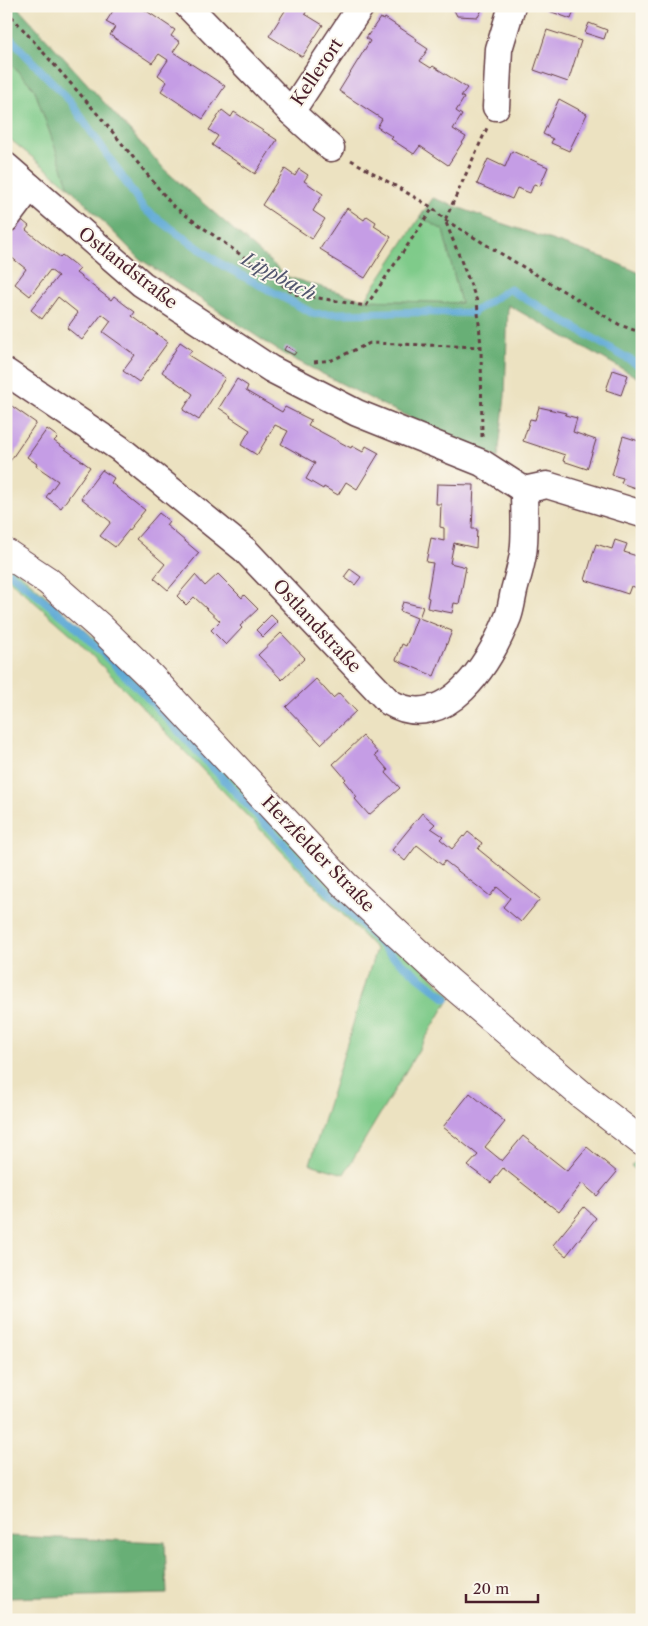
<svg xmlns="http://www.w3.org/2000/svg" width="648" height="1626" viewBox="0 0 648 1626" font-family="'Libre Caslon Text',serif">
	<style>
		.green { fill: #7fcb8a; stroke: #64755a }
		.forest { fill: #67af76; stroke: #586750 }
		.lines { fill: none; stroke-linecap: round; stroke-linejoin: round }
		.stream { stroke: #5da9d6; stroke-width: 8 }
		.building { fill: #c59de5 }
		.minor-casing { stroke: #623c42; stroke-width: 29 }
		.major-casing { stroke: #623c42; stroke-width: 30 }
		.path { stroke: #623c42; stroke-width: 3; stroke-dasharray: 4 4; stroke-linecap: butt }
		.minor { stroke: #fff; stroke-width: 26 }
		.major { stroke: #fff; stroke-width: 28 }
		.labels { text-anchor: middle; stroke-width: 4; stroke-linejoin: round; paint-order: stroke }
		.street-label { font-size: 18px; fill: #4a1f2b; stroke: #fbf7ec }
		.water-label { font-size: 19px; font-style: italic; fill: #52566f; stroke: #fbf7ec }
	</style>
	<rect width="100%" height="100%" fill="#fbf7ec"/>
	<filter id="ink" filterUnits="userSpaceOnUse"><feTurbulence type="fractalNoise" baseFrequency=".02" numOctaves="2"/><feDisplacementMap in="SourceGraphic" scale="10" xChannelSelector="R" yChannelSelector="G"/><feConvolveMatrix kernelMatrix="1 2 1 2 8 2 1 2 1" color-interpolation-filters="sRGB"/></filter>
	<filter id="wash" filterUnits="userSpaceOnUse"><feTurbulence type="fractalNoise" baseFrequency=".0096" numOctaves="4" result="noise"/><feDisplacementMap in="SourceGraphic" scale="20" xChannelSelector="R" yChannelSelector="G"/><feGaussianBlur stdDeviation="1.12" result="paint"/><feColorMatrix in="noise" values="0 0 0 0 0 0 0 0 0 0 0 0 0 0 0 0 0 1.4 0 .05"/><feComposite in="paint" operator="in"/></filter>
	<g filter="url(#wash)">
		<rect width="100%" height="100%" fill="#ece2c1"/>
		<g class="green">
			<path d="M6,59L34,88L69,187L6,136Z"/>
			<path d="M420,217L443,230L461,303L365,300Z"/>
			<path d="M8,563L100,643L451,996L344,1174L310,1164L376,949L73,636L6,577Z"/>
			<path d="M642,1155V1175L631,1166Z"/>
		</g>
		<g class="forest">
			<path d="M6,6H17L166,171L288,277L365,300L461,303L443,230L420,217L433,198L495,221L605,258L642,274V380L508,305L505,396L498,458L381,404L282,353L140,259L69,187L34,88L6,59Z"/>
			<path d="M6,1536L165,1542L167,1594L6,1598Z"/>
		</g>
		<g class="lines">
			<g class="stream">
				<path d="M6,34L71,102L144,209L222,265L314,314L414,312L472,313L509,289L642,367"/>
				<path d="M10,573L73,624L145,695L324,887L391,955L446,998"/>
			</g>
		</g>
		<g id="blocks">
			<g class="building">
				<path d="M116,6H139L175,30L171,36L180,42L173,52L225,86L203,119L161,91L167,82L158,75L168,60L159,54L152,63L110,35L115,27L106,22Z"/>
				<path d="M288,6H309L305,14L323,25L302,57L269,36Z"/>
				<path d="M452,6H484L478,17L457,16Z"/>
				<path d="M542,6H576L571,19L541,8Z"/>
				<path d="M380,18L384,20L385,18L417,39L416,41L428,49L420,61L431,68L433,66L467,88L461,96L464,98L456,111L462,115L453,129L466,137L448,165L420,146L414,154L391,139L393,137L377,127L382,119L339,91L370,41L366,38Z"/>
				<path d="M589,23L607,30L604,39L585,33Z"/>
				<path d="M547,30L581,41L568,82L534,70Z"/>
				<path d="M559,99L587,114L569,151L551,143L553,139L543,134Z"/>
				<path d="M222,110L231,117L234,112L277,140L255,174L212,145L218,136L209,130Z"/>
				<path d="M512,151L548,167L540,186L534,184L530,193L517,188L512,199L477,184L488,159L505,167Z"/>
				<path d="M285,169L295,176L299,169L308,175L304,181L323,194L313,211L325,219L312,239L262,205Z"/>
				<path d="M347,208L364,220L367,216L376,222L374,226L391,237L365,278L328,256V254L320,249Z"/>
				<path d="M18,217L29,226L26,230L60,257L62,255L80,269L76,273L111,300L114,296L124,304L135,312L132,316L168,342L139,382L123,371L135,355L103,332L111,321L102,314L82,340L67,328L78,313L58,297L42,319L31,310L58,276L50,270L30,296L15,284L26,269L6,253V232Z"/>
				<path d="M180,342L192,350L188,355L225,378L199,420L183,410L193,394L162,372Z"/>
				<path d="M286,346L296,352L294,355L284,350Z"/>
				<path d="M613,370L628,375L621,395L606,390Z"/>
				<path d="M237,379L248,386L246,391L282,412L285,407L311,420L308,425L351,448L352,446L363,452L366,446L379,453L357,489L346,482L338,495L324,487L323,489L306,479L315,463L281,444L288,431L275,425L257,455L241,445L250,430L230,417L231,416L219,408Z"/>
				<path d="M6,402L36,423L6,467Z"/>
				<path d="M539,407L566,413L565,415L577,418L573,432L596,440L587,469L563,461L565,455L523,441L530,419L535,420Z"/>
				<path d="M47,429L58,437L54,441L90,467L61,508L46,497L58,481L36,466L37,464L27,457Z"/>
				<path d="M623,436L642,442V484L636,483L635,488L621,483L623,478L612,475Z"/>
				<path d="M102,470L114,478L111,483L145,510L115,547L100,536L111,522L81,498Z"/>
				<path d="M437,484L474,485L472,529H477L476,548L454,543L450,563L466,567L459,604L454,603L452,613L427,608L429,598L427,597L433,563L426,562L431,538L444,541V528L440,527L441,504H436Z"/>
				<path d="M159,513L169,521L166,525L199,553L168,590L154,578L165,564L136,539Z"/>
				<path d="M615,540L627,544L624,552L640,557L637,565L642,567V589L631,586L628,594L585,580L596,544L612,549Z"/>
				<path d="M350,569L361,577L355,585L344,577Z"/>
				<path d="M218,574L242,598L244,595L258,609L240,626L242,628L226,645L211,630L220,621L194,597L186,605L177,596L195,575L205,586Z"/>
				<path d="M403,602L423,607L419,618L452,631L434,676L396,660L402,644L406,646L417,618L400,611Z"/>
				<path d="M271,615L278,622L263,637L256,630Z"/>
				<path d="M281,633L305,658L282,680L258,655Z"/>
				<path d="M316,679L333,698L339,693L356,711L321,744L286,707Z"/>
				<path d="M363,736L378,753L375,755L388,770L386,773L400,788L369,815L355,799L357,797L344,781L346,779L333,764Z"/>
				<path d="M422,813L435,824L431,828L443,836L440,839L452,849L463,836L464,837L468,832L482,843L478,849L540,899L521,922L503,907L510,898L497,887L490,896L445,861L442,865L417,845L405,861L392,850Z"/>
				<path d="M470,1093L505,1122L485,1147L502,1161L523,1136L567,1171L587,1147L617,1172L597,1196L582,1183L559,1212L503,1168L491,1183L468,1166L478,1155L443,1127Z"/>
				<path d="M584,1207L596,1218L566,1256L553,1245Z"/>
			</g>
		</g>
	</g>
	<g filter="url(#ink)">
		<use href="#blocks" fill-opacity="0" stroke="#623c42" stroke-width="1"/>
		<g class="lines">
			<g class="minor-casing">
				<g id="minor">
					<path d="M188,6L291,112L331,148"/>
					<path d="M496,107L499,49L512,6"/>
					<path d="M291,112L361,6"/>
					<path d="M6,166L142,284L271,369L357,413L482,463L524,490C524,509 526,535 523,554C521,567 517,579 514,591C512,600 511,609 508,617C490,662 446,736 389,702L245,550L119,448L6,372"/>
					<path d="M6,219L30,187"/>
					<path d="M524,490L547,485L642,514"/>
				</g>
			</g>
			<g class="major-casing">
				<path id="major" d="M6,553L48,581L99,626L151,677L345,885L449,982L583,1096L642,1142"/>
			</g>
			<g class="path">
				<path d="M6,10L101,118L173,206L295,294L366,306L433,208"/>
				<path d="M351,160L433,208L445,220L620,325L642,333"/>
				<path d="M314,362L332,360L370,343L481,347"/>
				<path d="M482,437L481,347L477,301L445,220L487,128"/>
			</g>
			<use href="#minor" class="minor"/>
			<use href="#major" class="major"/>
		</g>
	</g>
	<g class="labels">
		<g class="street-label">
			<text transform="translate(317 72) rotate(-56)" y="6">Kellerort</text>
			<text transform="translate(128 268) rotate(38)" y="6">Ostlandstraße</text>
			<text transform="translate(317 626) rotate(47)" y="6">Ostlandstraße</text>
			<text transform="translate(318 854) rotate(46)" y="6">Herzfelder Straße</text>
		</g>
		<g class="water-label">
			<text transform="translate(279 276) rotate(28)" y="7">Lippbach</text>
		</g>
	</g>
	<rect width="648" height="1626" fill="none" stroke="#fbf7ec" stroke-width="25"/>
	<path d="M466 1594v8h72v-8" fill="none" stroke="#4a1f2b" stroke-width="2.5"/>
	<text x="473" y="1594" font-size="15" fill="#4a1f2b" stroke="#fbf7ec" stroke-width="4" paint-order="stroke">20 m</text>
</svg>
